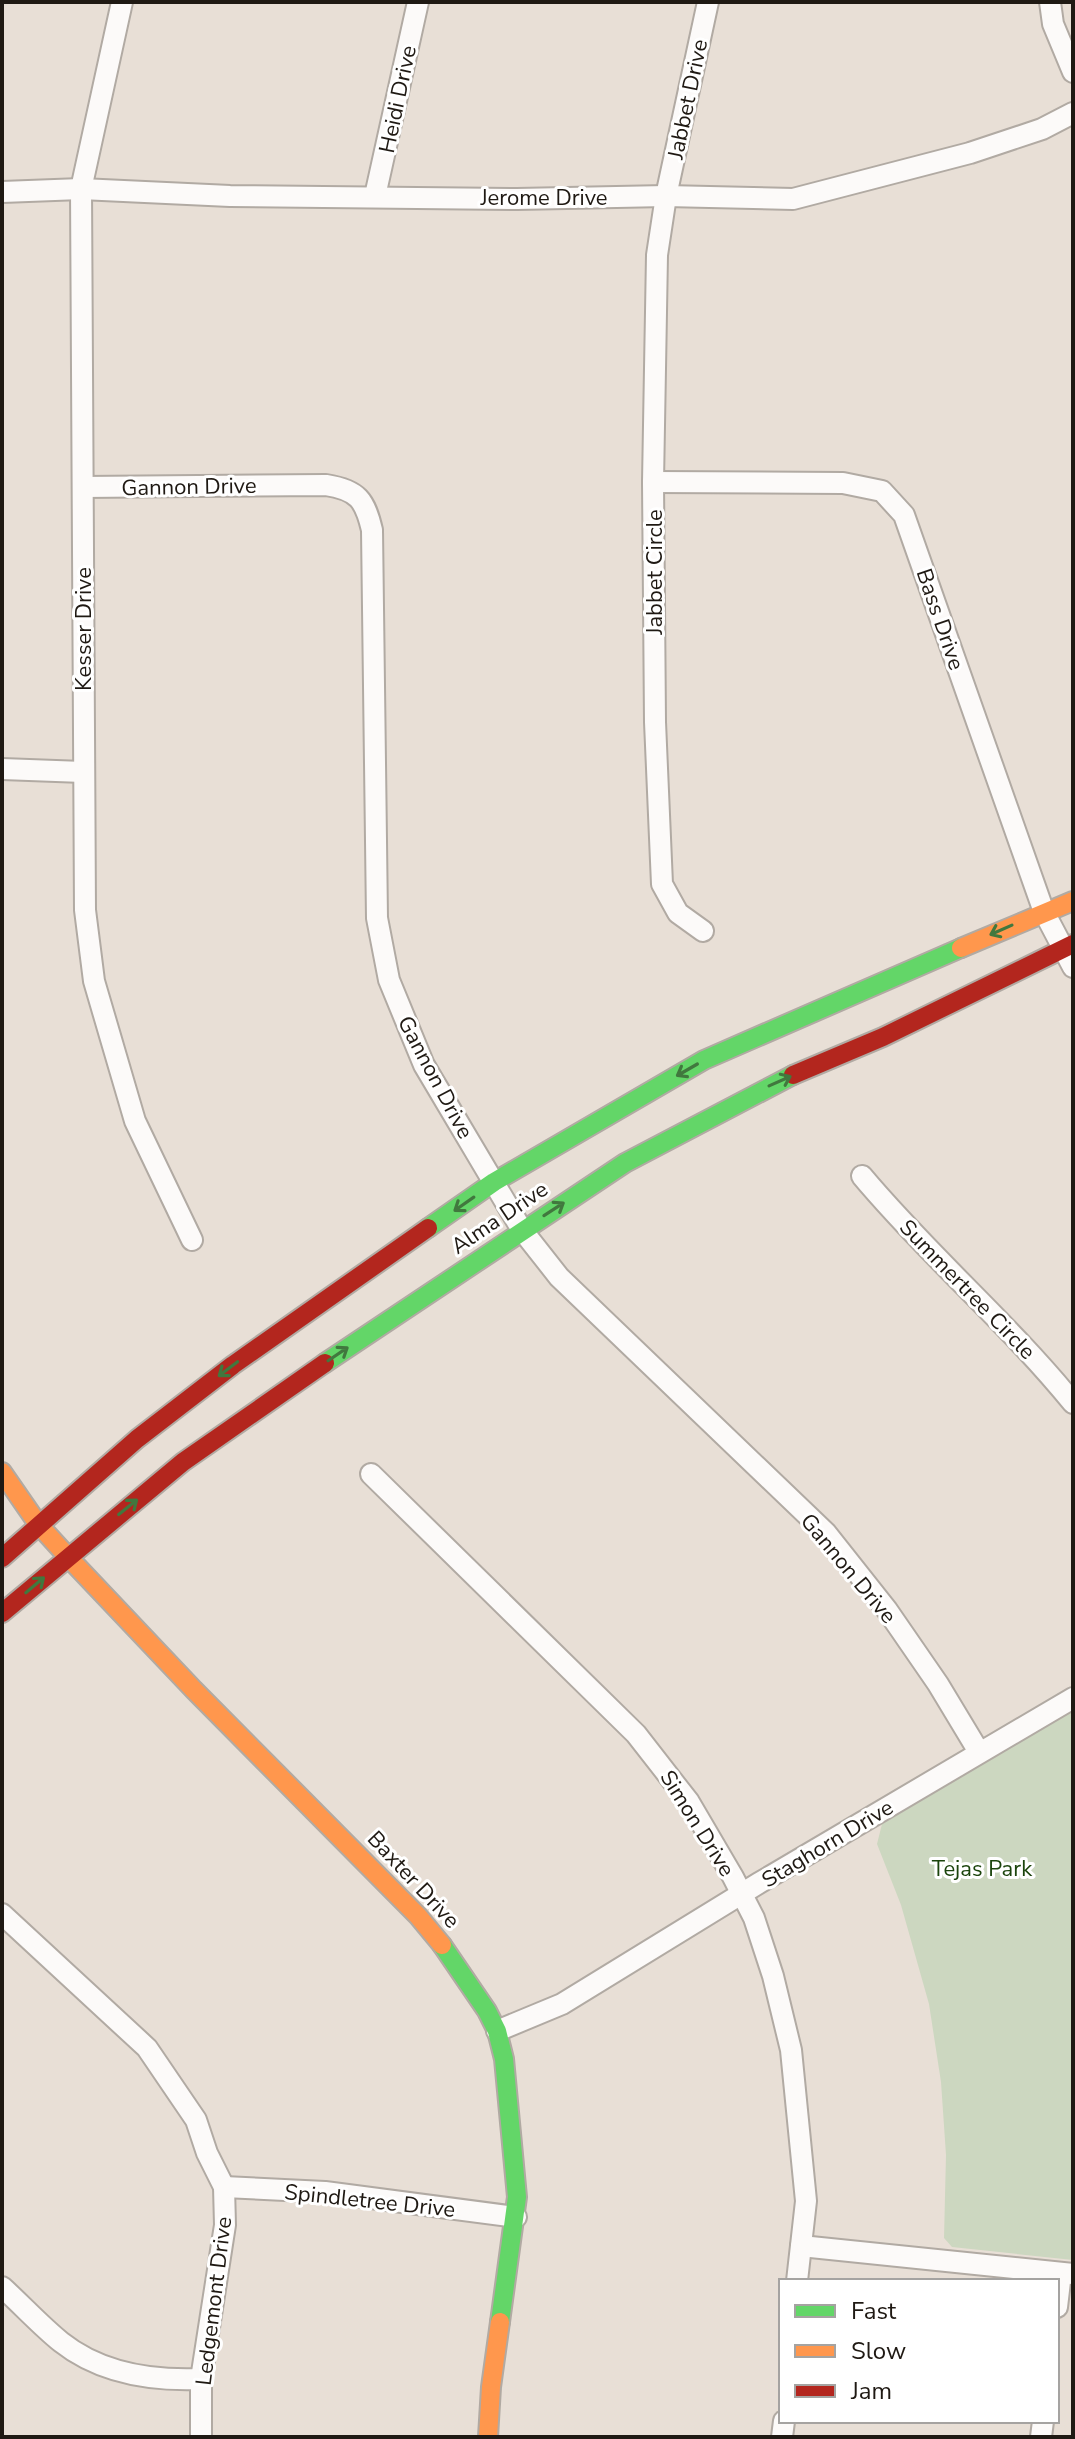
<svg xmlns="http://www.w3.org/2000/svg" width="1075" height="2439" viewBox="0 0 1075 2439" font-family="'Nunito Sans',sans-serif">
	<style>
		.green { fill: #ccd7c0 }
		.lines { fill: none; stroke-linecap: round; stroke-linejoin: round }
		.street-casing { stroke: #b1aaa3; stroke-width: 24 }
		.fast-casing { stroke: #b1aaa3; stroke-width: 22 }
		.slow-casing { stroke: #b1aaa3; stroke-width: 22 }
		.jam-casing { stroke: #b1aaa3; stroke-width: 22 }
		.street { stroke: #fcfaf9; stroke-width: 20 }
		.fast { stroke: #63d668; stroke-width: 18 }
		.slow { stroke: #ff974d; stroke-width: 18 }
		.jam { stroke: #b3261e; stroke-width: 18 }
		.oneway { stroke: #41783e }
		.labels { text-anchor: middle; stroke-width: 6; stroke-linejoin: round; paint-order: stroke }
		.street-label { font-size: 22px; fill: #1f1913; stroke: #fff }
		.park-label { font-size: 22px; fill: #1b440c; stroke: #fff }
	</style>
	<rect width="100%" height="100%" fill="#e8dfd6"/>
	<path class="green" d="M1073,1711V2260L952,2247L944,2238L946,2155L941,2082L929,2004L901,1905L877,1844L882,1824Z"/>
	<g class="lines">
		<g class="street-casing">
			<g id="street">
				<path d="M122,2L81,189L85,910L94,981L135,1121L192,1240"/>
				<path d="M1050,2L1053,24L1073,72"/>
				<path d="M2,192L81,189L230,196L517,199L666,196L793,199L970,153L1042,129L1073,113"/>
				<path d="M375,196L418,2"/>
				<path d="M653,482L843,483L882,491L904,515L1044,912L1073,967"/>
				<path d="M83,487L326,485C358,490 365,500 372,530L377,918L389,980L424,1065L522,1230L559,1277L826,1533L887,1610L938,1684L979,1752"/>
				<path d="M2,769L83,772"/>
				<path d="M703,931L678,913L662,884L655,722L653,482L657,255L666,196L708,2"/>
				<path d="M862,1176C928,1255 1008,1323 1073,1403"/>
				<path d="M371,1474L636,1734L689,1802L733,1877L754,1918L773,1976L791,2050L806,2201L797,2281"/>
				<path d="M2,1914L147,2048L196,2120L207,2153L224,2187L225,2225L201,2379V2437"/>
				<path d="M497,2031L562,2004L759,1883L1073,1698"/>
				<path d="M224,2187L325,2192L516,2217"/>
				<path d="M801,2246L1073,2274"/>
				<path d="M2,2287C22,2305 40,2325 61,2342C100,2373 153,2381 201,2379"/>
				<path d="M1057,2307L1061,2273"/>
				<path d="M782,2437L784,2421"/>
				<path d="M1041,2437L1043,2421"/>
			</g>
		</g>
		<g class="fast-casing">
			<g id="fast">
				<path d="M428,1228L494,1182L704,1060L961,948"/>
				<path d="M325,1363L625,1163L793,1075"/>
				<path d="M442,1945L487,2011L497,2031L504,2059L517,2197L500,2322"/>
			</g>
		</g>
		<g class="slow-casing">
			<g id="slow">
				<path d="M961,948L1073,901"/>
				<path d="M2,1472L38,1524L68,1557L194,1690L418,1916L442,1945"/>
				<path d="M488,2437L491,2387L500,2322"/>
			</g>
		</g>
		<g class="jam-casing">
			<g id="jam">
				<path d="M793,1075L883,1037L1073,944"/>
				<path d="M2,1558L137,1439L233,1365L428,1228"/>
				<path d="M2,1613L183,1462L325,1363"/>
			</g>
		</g>
		<use href="#street" class="street"/>
		<use href="#fast" class="fast"/>
		<use href="#slow" class="slow"/>
		<use href="#jam" class="jam"/>
	</g>
	<defs><path id="oneway-shaft" d="M-6 0H5M1.5-3L5.5 0L1.5 3" fill="none" stroke-width="1.6" stroke-linecap="round" stroke-linejoin="round" transform="scale(2)"/></defs>
	<g class="oneway">
		<use href="#oneway-shaft" transform="translate(1001 930) rotate(156)"/>
		<use href="#oneway-shaft" transform="translate(687 1070) rotate(150)"/>
		<use href="#oneway-shaft" transform="translate(780 1081) rotate(-24)"/>
		<use href="#oneway-shaft" transform="translate(464 1204) rotate(145)"/>
		<use href="#oneway-shaft" transform="translate(554 1209) rotate(-33)"/>
		<use href="#oneway-shaft" transform="translate(338 1354) rotate(-34)"/>
		<use href="#oneway-shaft" transform="translate(228 1369) rotate(143)"/>
		<use href="#oneway-shaft" transform="translate(128 1507) rotate(-39)"/>
		<use href="#oneway-shaft" transform="translate(35 1585) rotate(-40)"/>
	</g>
	<g class="labels">
		<g class="street-label">
			<text transform="translate(397 99) rotate(-78)" y="8">Heidi Drive</text>
			<text transform="translate(687 99) rotate(-78)" y="8">Jabbet Drive</text>
			<text x="544" y="205">Jerome Drive</text>
			<text transform="translate(189 486) rotate(-1)" y="8">Gannon Drive</text>
			<text transform="translate(654 572) rotate(-90)" y="8">Jabbet Circle</text>
			<text transform="translate(941 619) rotate(71)" y="8">Bass Drive</text>
			<text transform="translate(83 629) rotate(-90)" y="8">Kesser Drive</text>
			<text transform="translate(436 1077) rotate(62)" y="8">Gannon Drive</text>
			<text transform="translate(499 1217) rotate(-34)" y="8">Alma Drive</text>
			<text transform="translate(968 1289) rotate(46)" y="8">Summertree Circle</text>
			<text transform="translate(849 1568) rotate(50)" y="8">Gannon Drive</text>
			<text transform="translate(698 1823) rotate(58)" y="8">Simon Drive</text>
			<text transform="translate(827 1843) rotate(-31)" y="8">Staghorn Drive</text>
			<text transform="translate(414 1879) rotate(47)" y="8">Baxter Drive</text>
			<text transform="translate(370 2200) rotate(6)" y="8">Spindletree Drive</text>
			<text transform="translate(213 2301) rotate(-83)" y="8">Ledgemont Drive</text>
		</g>
		<g class="park-label">
			<text x="982" y="1876">Tejas Park</text>
		</g>
	</g>
	<rect width="1075" height="2439" fill="none" stroke="#1f1913" stroke-width="8"/>
	<rect x="779" y="2279" width="280" height="144" fill="#ffffff" stroke="#a5a3a1" stroke-width="2"/>
	<rect x="795" y="2305" width="40" height="12" fill="#63d668" stroke="#a5a3a1" stroke-width="2"/>
	<text x="851" y="2319" font-size="24" fill="#1f1913">Fast</text>
	<rect x="795" y="2345" width="40" height="12" fill="#ff974d" stroke="#a5a3a1" stroke-width="2"/>
	<text x="851" y="2359" font-size="24" fill="#1f1913">Slow</text>
	<rect x="795" y="2385" width="40" height="12" fill="#b3261e" stroke="#a5a3a1" stroke-width="2"/>
	<text x="851" y="2399" font-size="24" fill="#1f1913">Jam</text>
</svg>
